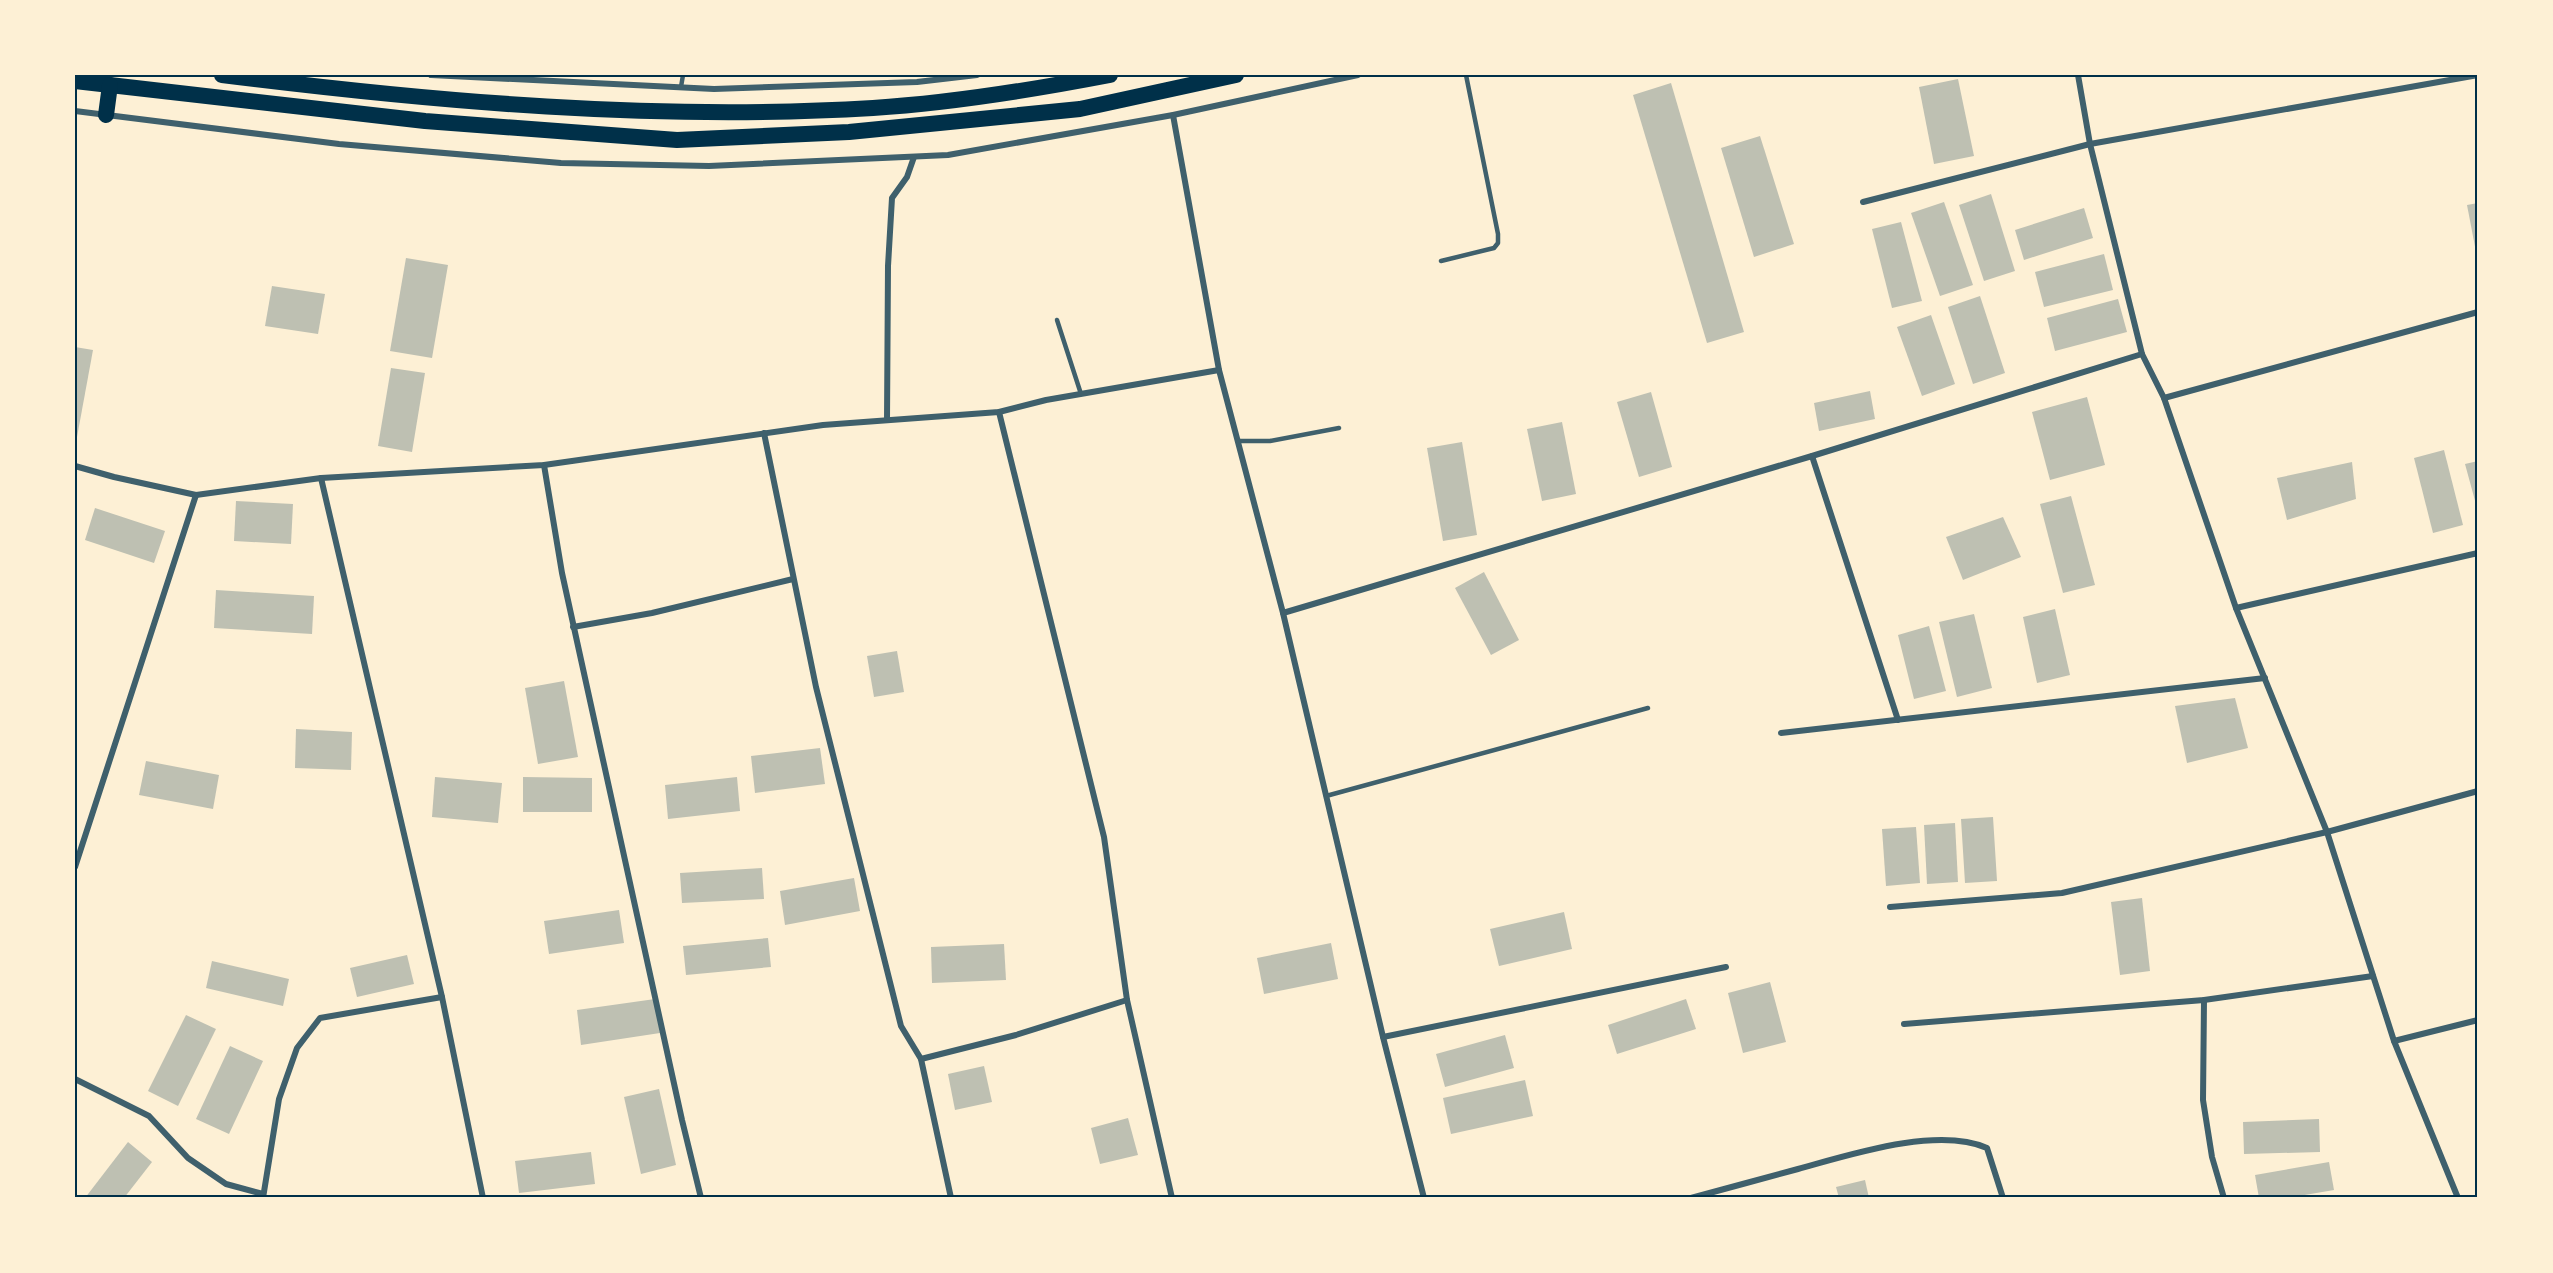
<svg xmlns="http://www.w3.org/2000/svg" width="2553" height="1273" viewBox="0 0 2553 1273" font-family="'Space Grotesk',sans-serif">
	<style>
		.building { fill: #bec0b2 }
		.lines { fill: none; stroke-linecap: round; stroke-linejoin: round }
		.service { stroke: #3f606c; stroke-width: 4.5 }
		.minor { stroke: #3f606c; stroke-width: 6 }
		.trunk { stroke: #003049; stroke-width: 16 }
		.neatline { fill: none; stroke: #003049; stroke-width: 2 }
	</style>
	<rect width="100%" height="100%" fill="#fdf0d5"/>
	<g class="building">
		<path d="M1958,79L1974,156L1934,164L1919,87Z"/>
		<path d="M1671,83L1744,332L1707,343L1633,95Z"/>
		<path d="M1760,136L1794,244L1754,257L1721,148Z"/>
		<path d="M1991,194L2015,271L1984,281L1959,205Z"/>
		<path d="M1944,202L1973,285L1940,296L1911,213Z"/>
		<path d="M2478,203V257H2477L2467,205Z"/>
		<path d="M2084,208L2093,238L2024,260L2015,230Z"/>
		<path d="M1901,222L1922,301L1892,308L1872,229Z"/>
		<path d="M2104,254L2113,290L2044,307L2035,272Z"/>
		<path d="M406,258L448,265L432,358L390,351Z"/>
		<path d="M272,286L325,294L318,334L265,326Z"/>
		<path d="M1980,296L2005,373L1973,384L1948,307Z"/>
		<path d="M2118,299L2127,332L2055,351L2047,318Z"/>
		<path d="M1931,315L1955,384L1922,396L1897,327Z"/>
		<path d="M75,347L93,350L77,437H75Z"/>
		<path d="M391,368L425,373L412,452L378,446Z"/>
		<path d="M1870,391L1875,419L1819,431L1814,403Z"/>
		<path d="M1651,392L1672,467L1639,477L1617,402Z"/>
		<path d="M2087,397L2105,465L2050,480L2032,412Z"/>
		<path d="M1562,422L1576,494L1542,501L1527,429Z"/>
		<path d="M1462,442L1477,535L1443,541L1427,448Z"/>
		<path d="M2444,450L2463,525L2433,533L2414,458Z"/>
		<path d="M2478,461V508H2477L2465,464Z"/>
		<path d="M2352,462L2356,499L2287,520L2277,478Z"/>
		<path d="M2071,496L2095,585L2063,593L2040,504Z"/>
		<path d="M236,501L293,504L291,544L234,541Z"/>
		<path d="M95,508L165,531L154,563L85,540Z"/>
		<path d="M2003,517L2021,557L1963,580L1946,537Z"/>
		<path d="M1484,572L1519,640L1491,655L1455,588Z"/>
		<path d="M216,590L314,596L312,634L214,628Z"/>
		<path d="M2055,609L2070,675L2037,683L2023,617Z"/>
		<path d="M1974,614L1992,688L1957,697L1939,622Z"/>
		<path d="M1929,626L1946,691L1914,699L1898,635Z"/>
		<path d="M897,651L904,692L874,697L867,656Z"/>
		<path d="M564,681L578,757L538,764L525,688Z"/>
		<path d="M2235,698L2248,748L2187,763L2175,706Z"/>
		<path d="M296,729L352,732L351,770L295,768Z"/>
		<path d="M820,748L825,784L755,793L751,756Z"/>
		<path d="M146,761L219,775L213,809L139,795Z"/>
		<path d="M435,777L502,783L498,823L432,817Z"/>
		<path d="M523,777L592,778V812H523Z"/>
		<path d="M737,777L740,811L668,819L665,785Z"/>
		<path d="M1993,817L1997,881L1965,883L1961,819Z"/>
		<path d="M1955,823L1958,882L1927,884L1924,825Z"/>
		<path d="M1916,827L1920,883L1886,886L1882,829Z"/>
		<path d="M762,868L764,899L682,903L680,873Z"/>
		<path d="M854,878L860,911L785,925L780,891Z"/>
		<path d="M2142,898L2150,971L2120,975L2111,902Z"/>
		<path d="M619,910L624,943L549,954L544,921Z"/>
		<path d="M1564,912L1572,949L1499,966L1490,929Z"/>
		<path d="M768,938L771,967L686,975L683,946Z"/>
		<path d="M1331,943L1338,979L1264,994L1257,958Z"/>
		<path d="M1004,944L1006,980L932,983L931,947Z"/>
		<path d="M407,955L414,984L357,997L350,968Z"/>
		<path d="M212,961L289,979L283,1006L206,988Z"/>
		<path d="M1770,982L1786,1042L1743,1053L1728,993Z"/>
		<path d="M655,999L660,1033L581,1045L577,1010Z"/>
		<path d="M1686,999L1696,1029L1617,1054L1608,1025Z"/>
		<path d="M186,1015L216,1029L178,1106L148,1091Z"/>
		<path d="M1505,1035L1514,1068L1445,1087L1436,1054Z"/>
		<path d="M230,1046L263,1061L229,1134L196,1119Z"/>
		<path d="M984,1066L992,1102L955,1110L948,1074Z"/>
		<path d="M1525,1080L1533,1116L1451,1134L1443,1098Z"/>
		<path d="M659,1089L676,1165L641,1174L624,1097Z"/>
		<path d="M1128,1118L1138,1155L1100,1164L1091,1128Z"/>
		<path d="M2319,1119L2320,1152L2244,1154L2243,1122Z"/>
		<path d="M128,1142L152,1162L124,1198H85Z"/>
		<path d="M591,1152L595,1184L519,1193L515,1161Z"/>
		<path d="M2329,1162L2334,1190L2287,1198H2259L2255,1175Z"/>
		<path d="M1865,1180L1869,1198H1839L1836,1187Z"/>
	</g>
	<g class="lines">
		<g class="service">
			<path d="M681,87L683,75"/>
			<path d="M1441,261L1494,248L1498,243V234L1466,75"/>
			<path d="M1057,320L1081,394"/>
			<path d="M1238,441H1270L1339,428"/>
			<path d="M1326,796L1648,708"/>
		</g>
		<g class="minor">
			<path d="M431,75L714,89L917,82L977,75"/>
			<path d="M2078,75L2090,144L2142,354L2164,398L2236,608L2327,832L2394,1041L2458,1198"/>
			<path d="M75,111L339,144L561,163L709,166L948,155L1173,115L1358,75"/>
			<path d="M1173,115L1219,370L1283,613L1383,1037L1424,1198"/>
			<path d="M1863,202L2090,144L2478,75"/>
			<path d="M2164,398L2478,312"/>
			<path d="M999,412L1104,837L1127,1000L1172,1198"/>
			<path d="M887,420L888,266L892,198L907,177L914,157"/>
			<path d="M764,433L816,687L901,1026L921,1059L951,1198"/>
			<path d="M1812,456L1898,720"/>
			<path d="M544,465L562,573L682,1120L701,1198"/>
			<path d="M75,466L114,477L196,495L321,478L544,465L823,425L999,412L1046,400L1219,370"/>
			<path d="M321,478L442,997L483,1198"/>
			<path d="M2236,608L2478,553"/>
			<path d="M1283,613L1812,456L2142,354"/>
			<path d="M573,627L652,613L793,579"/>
			<path d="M1781,733L2265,678"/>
			<path d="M75,867L196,495"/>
			<path d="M1890,907L2062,893L2327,832L2478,791"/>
			<path d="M2204,1000L2203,1100L2212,1157L2224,1198"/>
			<path d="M1904,1024L2204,1000L2373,976"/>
			<path d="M1383,1037L1726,967"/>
			<path d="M2394,1041L2478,1020"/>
			<path d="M921,1059L1016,1035L1127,1000"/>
			<path d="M75,1079L149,1116L188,1158L226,1184L263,1194"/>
			<path d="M263,1198L279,1099L297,1048L320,1018L442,997"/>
			<path d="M1691,1198C1727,1188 1762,1179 1798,1169C1849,1155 1937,1126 1987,1148L2003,1198"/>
		</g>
		<g class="trunk">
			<path d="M222,75C437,102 656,121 873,108C952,103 1032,90 1110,75"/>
			<path d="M75,81L425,121L677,140L849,132L1080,109L1236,75"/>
			<path d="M106,115L110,85"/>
		</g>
	</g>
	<rect width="2553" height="1273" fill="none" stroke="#fdf0d5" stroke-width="153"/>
	<rect x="76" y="76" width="2400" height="1120" class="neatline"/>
</svg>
